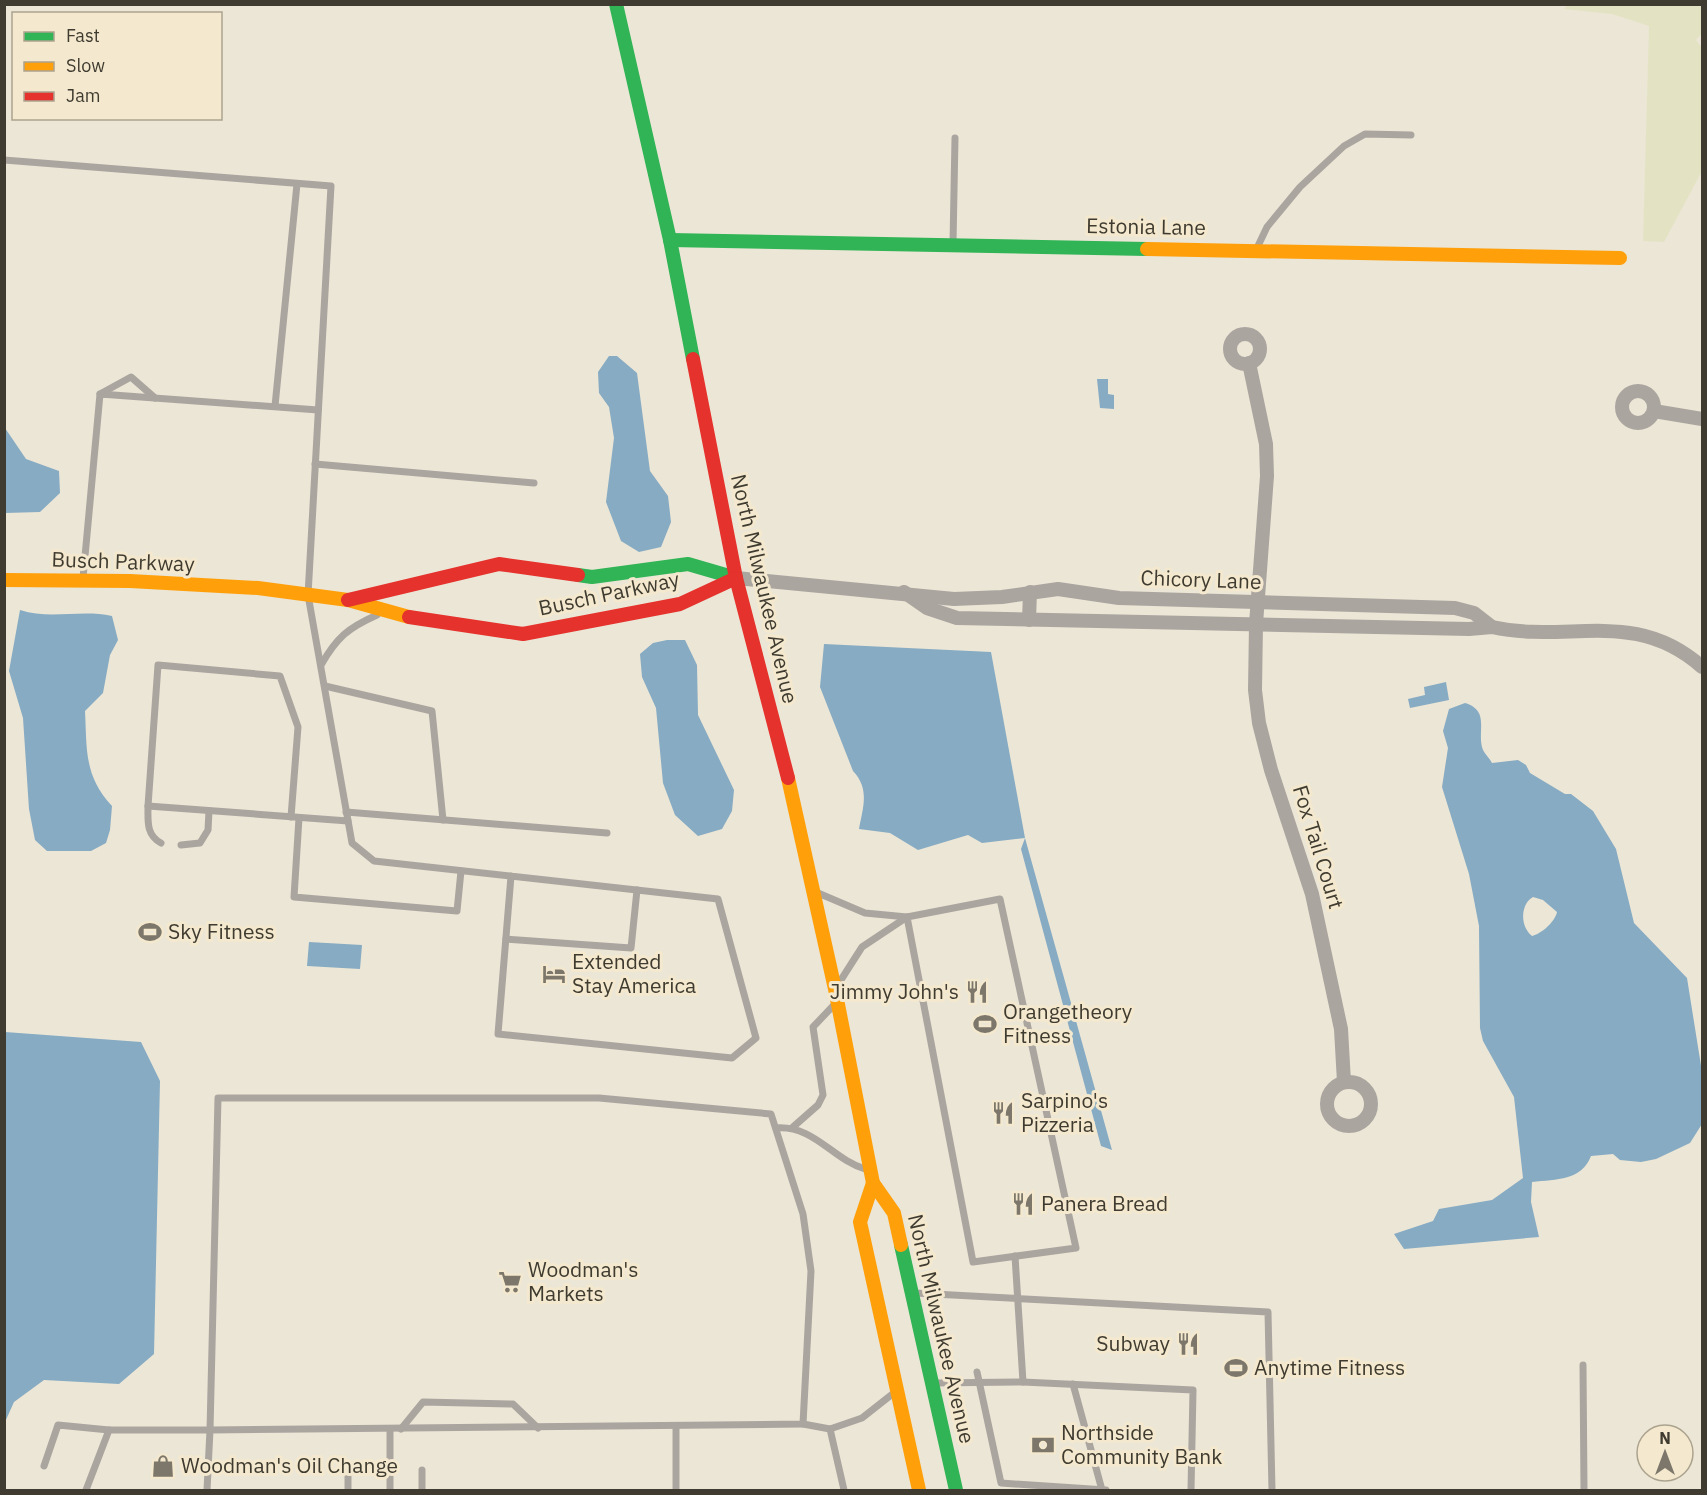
<svg xmlns="http://www.w3.org/2000/svg" width="1707" height="1495" viewBox="0 0 1707 1495" font-family="'IBM Plex Sans',sans-serif">
	<style>
		.green { fill: #e3e3c4 }
		.water { fill: #86abc3; fill-rule: evenodd }
		.lines { fill: none; stroke-linecap: round; stroke-linejoin: round }
		.lane { stroke: #aba5a0; stroke-width: 7 }
		.street { stroke: #aba5a0; stroke-width: 14 }
		.fast { stroke: #30b455; stroke-width: 14 }
		.slow { stroke: #ff9f0a; stroke-width: 14 }
		.jam { stroke: #e5322d; stroke-width: 14 }
		.labels { text-anchor: middle; stroke-width: 6; stroke-linejoin: round; paint-order: stroke }
		.street-label { font-size: 21px; fill: #3f3b30; stroke: #f4e9ce }
		.poi-label { font-size: 21px; fill: #3f3b30; stroke: #f4e9ce; text-anchor: start }
	</style>
	<rect width="100%" height="100%" fill="#ece6d6"/>
	<path class="green" d="M1567,5H1702V33L1696,40L1702,48V171L1664,242L1643,241L1649,26L1612,14L1564,9Z"/>
	<g class="water">
		<path d="M609,356H617L637,373L650,471L668,496L671,522L661,547L639,552L621,541L606,502L614,438L609,407L599,393L598,372Z"/>
		<path d="M1097,379H1108V394L1114,395V409L1100,408Z"/>
		<path d="M5,428L26,459L59,471L60,493L40,512L5,513Z"/>
		<path d="M20,610C50,620 81,609 112,616L118,640L110,655L103,693L85,711C87,750 84,776 112,806L110,830L106,843L91,851H47L35,840L29,809L23,718L9,671Z"/>
		<path d="M667,640H685L697,665L698,715L734,790L732,811L722,829L698,836L675,815L663,783L656,708L642,677L640,654L653,643Z"/>
		<path d="M824,644L991,652L1025,838L1112,1150L1101,1146L1021,849L1025,838L982,843L968,835L918,850L890,833L859,829C863,807 870,789 853,771L820,687Z"/>
		<path d="M1446,682L1449,700L1410,708L1408,699L1425,695L1424,687Z"/>
		<path d="M1465,703C1491,711 1476,732 1483,750C1485,754 1490,759 1492,763L1518,760L1526,765L1530,773L1565,794H1571L1593,811L1616,849L1634,923L1687,978L1702,1072V1124L1690,1143L1656,1159L1641,1162L1620,1160L1613,1154L1591,1156C1581,1181 1557,1179 1532,1182L1531,1202L1539,1237L1404,1249L1394,1234L1433,1221L1439,1209L1492,1200L1523,1178L1514,1097L1483,1041L1480,1028L1479,926L1469,874L1442,787L1448,748L1443,731L1449,709ZM1533,897L1543,900L1557,912C1555,922 1541,934 1532,936C1520,927 1520,904 1533,897Z"/>
		<path d="M309,942L362,945L360,969L307,966Z"/>
		<path d="M5,1032L141,1042L160,1081L154,1354L119,1384L44,1380L14,1402L5,1422Z"/>
	</g>
	<g class="lines">
		<g class="lane">
			<path d="M4,160L331,186L308,595L352,843L374,861L718,899L756,1038L732,1058L498,1034L511,876"/>
			<path d="M953,244L955,138"/>
			<path d="M1257,248L1267,227L1300,187L1344,146L1365,134L1411,135"/>
			<path d="M100,394L131,377L155,398"/>
			<path d="M275,406L297,184"/>
			<path d="M315,464L534,483"/>
			<path d="M83,578L100,394L318,410"/>
			<path d="M321,665C337,637 348,628 377,615"/>
			<path d="M325,686L432,711L443,820"/>
			<path d="M148,806L348,821"/>
			<path d="M346,812L607,833"/>
			<path d="M299,818L294,897L457,911L461,871"/>
			<path d="M161,843C146,835 148,821 148,806L158,665L280,676L298,727L291,817"/>
			<path d="M181,845L200,843L208,830L209,811"/>
			<path d="M818,893L865,913L907,917L1000,899L1076,1248L973,1262L907,917"/>
			<path d="M506,939L631,948L637,890"/>
			<path d="M839,983L862,947L907,917"/>
			<path d="M218,1098H599L771,1114L803,1214L811,1271L803,1424L210,1430Z"/>
			<path d="M793,1127L818,1105L823,1095L813,1027L833,1006"/>
			<path d="M776,1128C814,1125 832,1159 865,1169"/>
			<path d="M1015,1256L1023,1382"/>
			<path d="M915,1293L1268,1312L1272,1490"/>
			<path d="M1583,1365L1584,1490"/>
			<path d="M977,1372L1001,1483L1106,1490"/>
			<path d="M934,1383L1023,1382L1193,1390L1191,1490"/>
			<path d="M1073,1384L1102,1490"/>
			<path d="M803,1424L830,1429L844,1490"/>
			<path d="M676,1427V1490"/>
			<path d="M401,1429L423,1402L513,1404L538,1428"/>
			<path d="M830,1429L862,1418L895,1392"/>
			<path d="M44,1466L58,1425L109,1430"/>
			<path d="M348,1470V1490"/>
			<path d="M86,1490L109,1430H210L207,1490"/>
			<path d="M390,1490V1429"/>
			<path d="M422,1490V1470"/>
		</g>
		<g class="street">
			<circle cx="1245" cy="349" r="15"/>
			<path d="M1249,363L1266,444L1267,476L1256,624L1255,690L1259,723L1271,770L1312,894L1341,1029L1344,1082"/>
			<circle cx="1638" cy="407" r="16"/>
			<path d="M1654,411L1702,419"/>
			<path d="M736,578L954,599L1002,597L1058,589L1119,598L1455,608L1474,613L1492,627"/>
			<path d="M904,592L927,608L957,618L1469,629L1492,627C1569,644 1634,607 1702,667"/>
			<path d="M1029,620L1030,592"/>
			<circle cx="1349" cy="1104" r="22"/>
		</g>
		<g class="fast">
			<path d="M616,4L670,240L693,359"/>
			<path d="M670,240L1147,249"/>
			<path d="M578,575L592,577L688,564L736,578"/>
			<path d="M901,1245L956,1490"/>
		</g>
		<g class="slow">
			<path d="M1147,249L1620,258"/>
			<path d="M4,580L130,581L258,588L348,600L409,617"/>
			<path d="M788,778L835,989L873,1183L894,1213L901,1245"/>
			<path d="M873,1183L860,1222L919,1490"/>
		</g>
		<g class="jam">
			<path d="M693,359L736,578L788,778"/>
			<path d="M348,600L499,564L578,575"/>
			<path d="M409,617L523,634L680,604L736,578"/>
		</g>
	</g>
	<defs>
		<g id="stadium-bare" transform="scale(1.8)"><path d="M0-5a6.5 5 0 1 0 0 10a6.5 5 0 1 0 0-10ZM-3.5-1.8h7v3.6h-7Z" fill="#7c776a" stroke="#f4e9ce" stroke-width="2.5" paint-order="stroke"/></g>
		<g id="hotel-bare" transform="scale(1.8)"><path d="M-6-4.5h1.5V1H6V5H4.5V3h-9V5H-6ZM-4 0a1.8 1.8 0 1 1 3.6 0ZM.5 0V-2.5h3Q6-2.5 6 0Z" fill="#7c776a" stroke="#f4e9ce" stroke-width="2.5" paint-order="stroke"/></g>
		<g id="restaurant-bare" transform="scale(1.8)"><path d="M-5-6h1v4h1v-4h1v4h1v-4h1v5L-1.5 .5V6h-2V.5L-5-1ZM5-6V6H3V1.5H1.5Q1.5-4 5-6Z" fill="#7c776a" stroke="#f4e9ce" stroke-width="2.5" paint-order="stroke"/></g>
		<g id="supermarket-bare" transform="scale(1.8)"><path d="M-6-5.5h2.5l.6 2H6L4.5 2H-2.5L-4.4-4H-6ZM-1.5 3.2a1.3 1.3 0 1 0 .1 0ZM3 3.2a1.3 1.3 0 1 0 .1 0Z" fill="#7c776a" stroke="#f4e9ce" stroke-width="2.5" paint-order="stroke"/></g>
		<g id="bank-bare" transform="scale(1.8)"><path d="M-6-4H6V4H-6ZM0-2.3a2.3 2.3 0 1 0 0 4.6a2.3 2.3 0 1 0 0-4.6Z" fill="#7c776a" stroke="#f4e9ce" stroke-width="2.5" paint-order="stroke"/></g>
		<g id="shop-bare" transform="scale(1.8)"><path d="M-5-2.5h2.3a2.7 3.5 0 0 1 5.4 0H5L5.5 6h-11ZM-1.5-2.5h3a1.5 2.3 0 0 0-3 0Z" fill="#7c776a" stroke="#f4e9ce" stroke-width="2.5" paint-order="stroke"/></g>
	</defs>
	<g fill-rule="evenodd">
		<use href="#stadium-bare" x="150" y="932"/>
		<use href="#hotel-bare" x="554" y="974"/>
		<use href="#restaurant-bare" x="977" y="992"/>
		<use href="#stadium-bare" x="985" y="1024"/>
		<use href="#restaurant-bare" x="1003" y="1113"/>
		<use href="#restaurant-bare" x="1023" y="1204"/>
		<use href="#supermarket-bare" x="510" y="1282"/>
		<use href="#restaurant-bare" x="1188" y="1344"/>
		<use href="#stadium-bare" x="1236" y="1368"/>
		<use href="#bank-bare" x="1043" y="1445"/>
		<use href="#shop-bare" x="163" y="1466"/>
	</g>
	<g class="labels">
		<g class="street-label">
			<text transform="translate(1146 227) rotate(1)" y="7">Estonia Lane</text>
			<text transform="translate(123 562) rotate(2)" y="7">Busch Parkway</text>
			<text transform="translate(1201 580) rotate(2)" y="7">Chicory Lane</text>
			<text transform="translate(764 589) rotate(77)" y="7">North Milwaukee Avenue</text>
			<text transform="translate(609 594) rotate(-12)" y="7">Busch Parkway</text>
			<text transform="translate(1318 847) rotate(73)" y="7">Fox Tail Court</text>
			<text transform="translate(941 1329) rotate(77)" y="7">North Milwaukee Avenue</text>
		</g>
		<g class="poi-label">
			<text x="168" y="939">Sky Fitness</text>
			<text x="572" y="969">Extended<tspan x="572" dy="24">Stay America</tspan></text>
			<text x="959" y="999" text-anchor="end">Jimmy John's</text>
			<text x="1003" y="1019">Orangetheory<tspan x="1003" dy="24">Fitness</tspan></text>
			<text x="1021" y="1108">Sarpino's<tspan x="1021" dy="24">Pizzeria</tspan></text>
			<text x="1041" y="1211">Panera Bread</text>
			<text x="528" y="1277">Woodman's<tspan x="528" dy="24">Markets</tspan></text>
			<text x="1170" y="1351" text-anchor="end">Subway</text>
			<text x="1254" y="1375">Anytime Fitness</text>
			<text x="1061" y="1440">Northside<tspan x="1061" dy="24">Community Bank</tspan></text>
			<text x="181" y="1473">Woodman's Oil Change</text>
		</g>
	</g>
	<rect width="1707" height="1495" fill="none" stroke="#3f3b30" stroke-width="12"/>
	<rect x="12" y="12" width="210" height="108" fill="#f4e9ce" stroke="#aca38f" stroke-width="1.5"/>
	<rect x="24" y="32" width="30" height="9" fill="#30b455" stroke="#aca38f" stroke-width="1.5"/>
	<text x="66" y="42" font-size="18" fill="#3f3b30">Fast</text>
	<rect x="24" y="62" width="30" height="9" fill="#ff9f0a" stroke="#aca38f" stroke-width="1.5"/>
	<text x="66" y="72" font-size="18" fill="#3f3b30">Slow</text>
	<rect x="24" y="92" width="30" height="9" fill="#e5322d" stroke="#aca38f" stroke-width="1.5"/>
	<text x="66" y="102" font-size="18" fill="#3f3b30">Jam</text>
	<g transform="translate(1665 1453)"><circle r="28" fill="#f4e9ce" stroke="#aca38f" stroke-width="1.5"/>
	<path d="M0-4.5L10 22L0 15L-10 22Z" fill="#7c776a"/>
	<text y="-9" font-size="16" font-weight="bold" text-anchor="middle" fill="#3f3b30">N</text>
	</g>
</svg>
